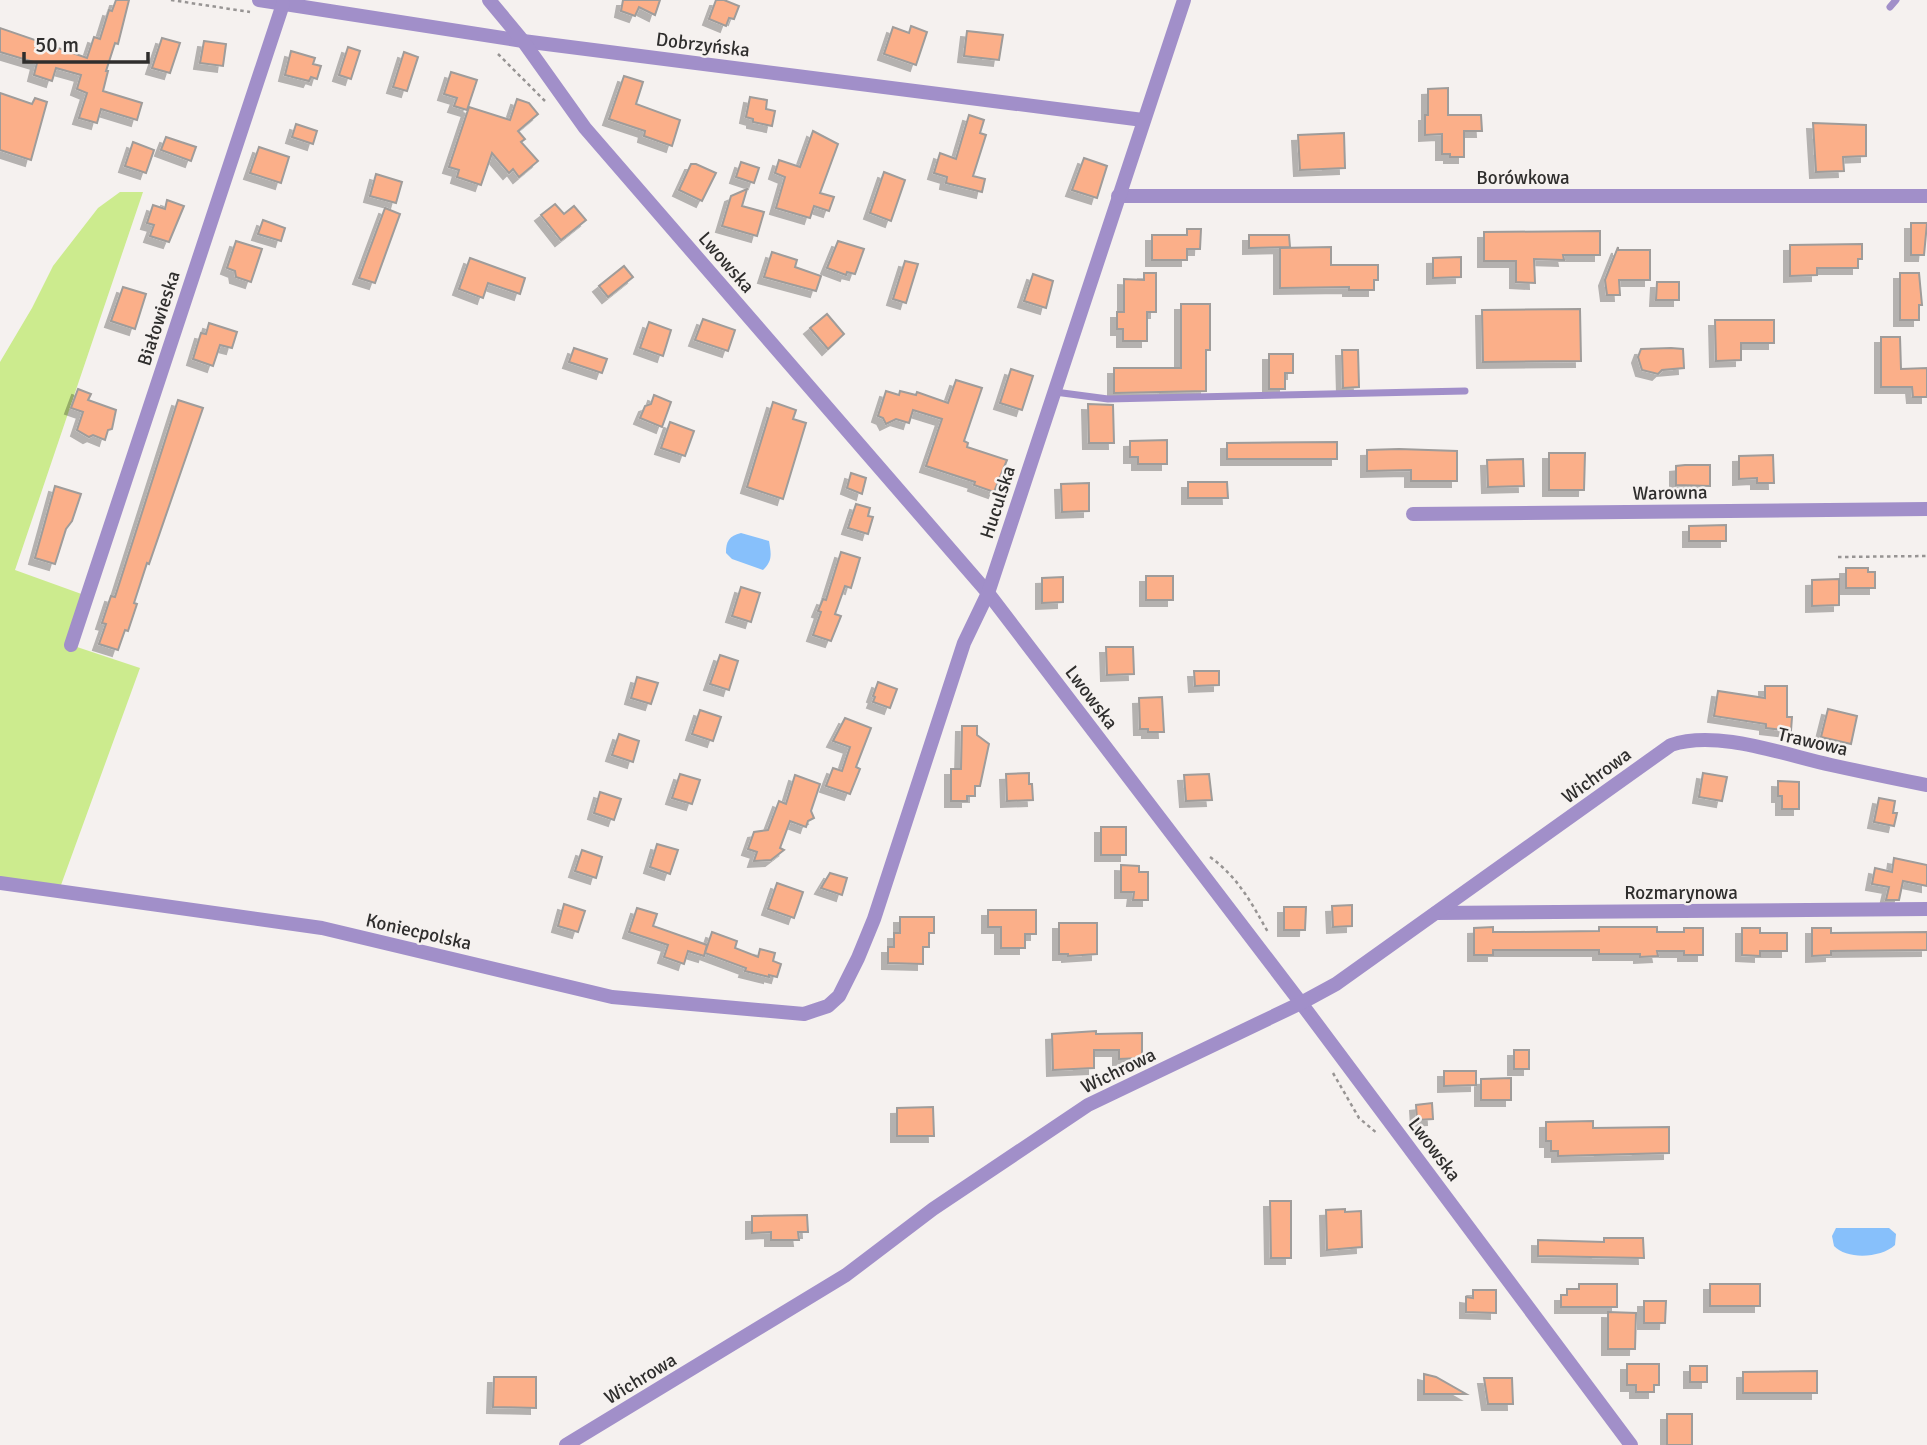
<svg xmlns="http://www.w3.org/2000/svg" width="1927" height="1445" viewBox="0 0 1927 1445" font-family="Signika,sans-serif">
	<style>
		.green { fill: #cceb8e }
		.water { fill: #87c0fb }
		.building { fill: #fbaf89; stroke: #9f9c9a; stroke-width: 2; filter: url(#shadow) }
		.lines { fill: none; stroke-linecap: round; stroke-linejoin: round }
		.path { stroke: #979493; stroke-width: 2.5; stroke-dasharray: 3.5 3.5; stroke-linecap: butt }
		.service { stroke: #a18fc9; stroke-width: 7 }
		.minor { stroke: #a18fc9; stroke-width: 14 }
		.labels { text-anchor: middle; stroke-width: 5; stroke-linejoin: round; paint-order: stroke }
		.street-label { font-size: 19px; fill: #2f2e2d; stroke: #f5f1ef }
	</style>
	<defs>
		<filter id="shadow"><feDropShadow dx="-6" dy="6" stdDeviation="0" flood-color="#0004"/></filter>
	</defs>
	<rect width="100%" height="100%" fill="#f5f1ef"/>
	<path class="green" d="M120,192H143L15,570L87,596L71,645L140,668L61,885L0,877V362L32,308L53,266L98,208Z"/>
	<g class="water">
		<path d="M741,533L769,541C771,553 773,561 763,570L732,559L726,553C726,541 729,536 741,533Z"/>
		<path d="M1836,1228H1889L1896,1234L1895,1245C1881,1258 1847,1260 1834,1246L1832,1236Z"/>
	</g>
	<g class="building">
		<path d="M116,0H129L118,44L115,43L106,71H108L103,91L142,103L137,120L101,109L97,123L79,118L87,93L77,89L81,75L56,68L52,81L34,75L37,63L0,52V28L87,58L94,37L100,39L109,10L112,11Z"/>
		<path d="M623,0H660L655,15L639,7L635,16L621,11Z"/>
		<path d="M716,0H724L739,6L734,19L729,18L726,26L709,19Z"/>
		<path d="M911,26L927,32L916,65L884,54L893,27L909,33Z"/>
		<path d="M967,31L1003,35L999,60L964,56Z"/>
		<path d="M162,38L180,43L170,73L152,68Z"/>
		<path d="M204,41L226,44L223,66L200,63Z"/>
		<path d="M348,47L360,51L351,79L339,75Z"/>
		<path d="M291,51L315,58L313,64L321,66L317,79L311,77L309,81L285,75Z"/>
		<path d="M404,52L418,57L407,91L393,87Z"/>
		<path d="M451,72L477,80L467,110L454,106L457,98L444,94Z"/>
		<path d="M624,76L643,82L636,104L680,120L672,146L644,136L645,131L609,119Z"/>
		<path d="M1448,88V115H1481L1482,131H1464V157H1450V154H1442V134L1425,135V115H1428V89Z"/>
		<path d="M0,93L32,104L35,98L47,102L31,160L0,150Z"/>
		<path d="M750,97L767,100L766,109L775,111L772,126L753,122V119L746,117Z"/>
		<path d="M517,99L529,103L538,114L518,131L525,139L521,142L538,161L519,177L513,169L509,173L492,153L481,185L457,177L459,170L449,167L469,107L510,120Z"/>
		<path d="M969,115L984,120L980,133L986,135L973,176L985,179L982,192L946,183L947,177L934,173L940,153L956,159Z"/>
		<path d="M1813,123L1866,125V156L1843,157L1844,171L1816,172Z"/>
		<path d="M296,124L317,131L313,144L292,137Z"/>
		<path d="M813,131L838,144L820,193L834,197L829,211L814,206L810,218L776,208L785,177L775,173L779,160L800,167Z"/>
		<path d="M1344,133L1345,168L1300,170L1298,135Z"/>
		<path d="M166,137L196,147L191,161L161,150Z"/>
		<path d="M133,142L154,150L146,173L125,166Z"/>
		<path d="M259,147L289,157L281,183L250,173Z"/>
		<path d="M1084,158L1107,166L1097,198L1072,190Z"/>
		<path d="M741,162L759,168L754,183L736,177Z"/>
		<path d="M691,164H696L716,173L702,201L679,190Z"/>
		<path d="M884,172L905,180L891,221L870,213Z"/>
		<path d="M376,174L402,182L396,203L370,196Z"/>
		<path d="M747,189L742,206L764,212L757,236L722,226L731,196Z"/>
		<path d="M167,200L184,206L169,242L150,236L154,225L147,223L153,205L165,209Z"/>
		<path d="M555,204L564,214L574,206L586,220L561,240L541,215Z"/>
		<path d="M385,208L400,214L375,283L359,278Z"/>
		<path d="M263,220L285,228L281,241L258,234Z"/>
		<path d="M1911,223H1927L1924,255H1911Z"/>
		<path d="M1187,229H1201L1200,249H1187V260H1152V235H1187Z"/>
		<path d="M1600,231V255H1563L1564,260L1534,259L1535,283L1516,282V261H1484V232Z"/>
		<path d="M1249,235H1289L1290,247L1249,248Z"/>
		<path d="M236,241L262,249L251,282L236,277L235,271L227,268Z"/>
		<path d="M838,241L864,249L855,274L847,272L846,275L827,268Z"/>
		<path d="M1862,244V259H1858V268H1817V275L1790,276V245Z"/>
		<path d="M1331,247V265H1378V280H1374V290H1349V287L1280,288V248Z"/>
		<path d="M1618,247V250H1650V280H1619L1620,295H1607L1605,280Z"/>
		<path d="M772,252L797,260L795,267L821,276L816,291L764,277Z"/>
		<path d="M1461,257V277L1433,278V258Z"/>
		<path d="M470,258L525,278L520,294L488,283L483,298L459,289Z"/>
		<path d="M905,261L918,264L906,303L893,299Z"/>
		<path d="M624,266L633,277L608,297L599,286Z"/>
		<path d="M1144,273H1156V312H1147V341H1123V329H1117V312H1124V279L1144,280Z"/>
		<path d="M1900,273H1919L1922,305H1919V320H1900Z"/>
		<path d="M1033,274L1053,281L1046,308L1024,301Z"/>
		<path d="M1657,282H1679V300H1656Z"/>
		<path d="M123,287L146,294L135,329L111,321Z"/>
		<path d="M1181,304H1210V350H1206V391L1114,393V368H1181Z"/>
		<path d="M1580,309L1581,361L1483,362L1482,310Z"/>
		<path d="M827,314L844,334L828,349L810,328Z"/>
		<path d="M703,319L735,330L728,351L695,340Z"/>
		<path d="M1715,320H1774V343H1741V360L1716,361Z"/>
		<path d="M649,322L671,330L663,356L640,348Z"/>
		<path d="M209,323L237,332L232,348L220,345L213,366L193,359L201,333L206,334Z"/>
		<path d="M1881,337H1900L1901,369L1927,368V397H1913L1912,387H1881Z"/>
		<path d="M574,348L607,359L602,373L569,362Z"/>
		<path d="M1671,348L1683,349L1684,368L1662,370L1658,374L1642,370L1638,357L1641,349Z"/>
		<path d="M1342,350H1358L1359,387L1343,388Z"/>
		<path d="M1269,354H1293V373H1285V389H1269Z"/>
		<path d="M1011,369L1033,376L1022,410L1000,403Z"/>
		<path d="M956,380L982,388L964,441L968,443L967,447L1007,460L994,492L974,485L975,482L926,466L942,419L913,410L909,423L896,419L886,424L883,418L878,416L886,391L899,395L900,391L916,395L917,392L948,403Z"/>
		<path d="M78,389L91,394L88,400L116,410L112,429L108,430L105,440L93,435L89,437L77,430L83,412L71,408Z"/>
		<path d="M654,395L671,402L662,427L640,418L645,406L651,404Z"/>
		<path d="M178,400L203,408L149,564L147,563L134,603L137,604L128,631L125,630L118,650L99,644L106,624L102,623L111,596L115,597Z"/>
		<path d="M773,402L796,410L793,419L806,423L783,499L747,487Z"/>
		<path d="M1088,404L1113,405L1114,443H1089Z"/>
		<path d="M670,422L694,431L685,456L661,448Z"/>
		<path d="M1167,440V464H1138V457H1130V441Z"/>
		<path d="M1337,442V459H1227V443Z"/>
		<path d="M1399,449L1457,451V481H1411V470L1367,471V450Z"/>
		<path d="M1549,453H1585L1584,490H1549Z"/>
		<path d="M1773,455L1774,483H1757V478L1739,479V456Z"/>
		<path d="M1523,459L1524,486L1488,487L1487,460Z"/>
		<path d="M1685,465H1710V486L1676,485V466Z"/>
		<path d="M851,473L866,478L862,494L847,488Z"/>
		<path d="M1188,482H1227L1228,498H1188Z"/>
		<path d="M1089,483V511L1062,512L1061,484Z"/>
		<path d="M55,486L81,494L72,521L66,529L55,564L35,558Z"/>
		<path d="M856,504L870,508L868,516L873,517L868,534L848,528Z"/>
		<path d="M1726,525V541H1689V526Z"/>
		<path d="M841,552L860,558L851,588L845,586L835,614L841,616L831,641L813,635L821,612L818,611L823,599L826,600Z"/>
		<path d="M1846,568H1868V572H1875V588H1846Z"/>
		<rect x="1146" y="576" width="27" height="24"/>
		<path d="M1063,577V602L1042,603V578Z"/>
		<path d="M1839,579V605L1812,606V580Z"/>
		<path d="M741,587L760,593L751,622L732,616Z"/>
		<path d="M1106,647H1133L1134,674L1107,675Z"/>
		<path d="M720,655L738,661L729,690L710,684Z"/>
		<path d="M1194,671H1219V685L1195,686Z"/>
		<path d="M637,677L658,683L651,704L631,698Z"/>
		<path d="M878,682L897,689L890,708L873,702L875,697L873,696Z"/>
		<path d="M1765,686H1787V717H1792L1791,731L1766,728V724L1714,716L1718,691L1765,698Z"/>
		<path d="M1162,697L1164,732H1148V729H1140L1139,698Z"/>
		<path d="M1828,709L1857,716L1851,744L1821,737Z"/>
		<path d="M700,710L721,717L713,741L692,734Z"/>
		<path d="M845,718L871,728L856,767L860,769L850,794L826,786L833,768L842,771L850,747L833,741Z"/>
		<path d="M962,726H977V735L989,744L980,786H975V796H967V801H951V769H961Z"/>
		<path d="M619,734L639,741L633,762L612,755Z"/>
		<path d="M1029,773V784H1032L1033,800L1007,801L1006,774Z"/>
		<path d="M1703,773L1727,777L1722,801L1699,797Z"/>
		<path d="M680,774L700,780L692,804L672,798Z"/>
		<path d="M1209,774L1212,800L1186,801L1184,775Z"/>
		<path d="M795,775L820,784L811,811L814,818L808,821L806,827L790,821L780,848L784,850L771,860L754,861L757,852L748,849L754,832L768,830L779,801L786,804Z"/>
		<path d="M1778,781L1799,782V809H1782V796H1778Z"/>
		<path d="M600,792L621,799L614,820L594,813Z"/>
		<path d="M1879,798L1895,801L1893,813H1897L1894,826L1874,822Z"/>
		<rect x="1101" y="827" width="25" height="28"/>
		<path d="M657,844L678,850L670,874L650,867Z"/>
		<path d="M582,850L602,857L596,878L575,871Z"/>
		<path d="M1894,858L1927,865V886L1903,881L1899,900H1886L1889,887L1872,884L1875,868L1892,872Z"/>
		<path d="M1121,865L1139,866V872H1148V900H1133L1134,892H1121Z"/>
		<path d="M830,873L847,878L842,895L821,888Z"/>
		<path d="M777,883L803,892L794,918L768,909Z"/>
		<path d="M564,904L585,911L578,932L558,926Z"/>
		<path d="M1352,905V926L1333,927L1332,906Z"/>
		<path d="M1284,907H1306L1305,930H1284Z"/>
		<path d="M637,908L657,914L653,926L707,945L704,956L688,951L684,964L664,957L668,945L629,932Z"/>
		<path d="M988,910H1036V934H1025V948H1001V927H988Z"/>
		<path d="M900,917H934V933H929V947H923V964L888,963V947H894V933H900Z"/>
		<path d="M1059,923H1097V954L1068,956V954H1059Z"/>
		<path d="M1493,927V932H1519L1599,931V927H1657V932H1684V928H1703V955H1684V951H1657L1658,956L1640,957V954H1599V950H1493V955H1474V928Z"/>
		<path d="M1742,928H1760V933H1787V951H1760V956L1742,955Z"/>
		<path d="M1812,928H1831V933L1927,932V950L1831,951V955L1812,956Z"/>
		<path d="M712,932L737,941L735,948L758,957L760,949L775,953L773,961L781,964L777,977L769,975V977L745,971L746,968L705,953Z"/>
		<path d="M1096,1031V1034L1142,1033V1058L1119,1059V1050H1094V1068L1053,1070L1052,1034Z"/>
		<rect x="1514" y="1050" width="15" height="19"/>
		<path d="M1444,1071H1476V1085L1444,1086Z"/>
		<path d="M1511,1078V1100H1481V1079Z"/>
		<path d="M1432,1103L1433,1119L1417,1120L1416,1105Z"/>
		<path d="M933,1107L934,1136H897V1108Z"/>
		<path d="M1593,1121V1128L1669,1127V1153L1558,1156V1151H1551V1141H1546V1122Z"/>
		<path d="M1270,1201H1291V1258H1271Z"/>
		<path d="M1345,1209V1212L1361,1211L1362,1247L1327,1250L1326,1210Z"/>
		<path d="M807,1215L808,1232H798L799,1240H771V1232L752,1233V1216Z"/>
		<path d="M1604,1238H1643L1644,1258L1538,1256V1240L1604,1242Z"/>
		<path d="M1579,1284H1617V1307H1561V1295H1567V1289H1579Z"/>
		<rect x="1710" y="1284" width="50" height="22"/>
		<path d="M1473,1290H1496V1313L1466,1312V1297L1473,1298Z"/>
		<path d="M1644,1301H1666L1665,1323H1644Z"/>
		<path d="M1608,1312L1636,1313L1635,1349H1608Z"/>
		<path d="M1627,1364H1659V1385H1654V1392H1636V1385H1627Z"/>
		<rect x="1690" y="1366" width="17" height="16"/>
		<path d="M1817,1371V1393H1743V1372Z"/>
		<path d="M1424,1374L1436,1377L1466,1394H1424Z"/>
		<path d="M494,1377H536V1408L493,1407Z"/>
		<path d="M1484,1378H1512L1513,1404H1488Z"/>
		<rect x="1667" y="1414" width="25" height="31"/>
	</g>
	<g class="lines">
		<g class="path">
			<path d="M171,0L250,12"/>
			<path d="M498,54L545,101"/>
			<path d="M1838,557L1927,556"/>
			<path d="M1210,857C1239,878 1252,904 1269,934"/>
			<path d="M1333,1073L1359,1118L1378,1134"/>
		</g>
		<g class="service">
			<path d="M1890,7L1896,0"/>
			<path d="M1055,392L1108,399L1465,391"/>
		</g>
		<g class="minor">
			<path d="M259,0L523,41L1143,120"/>
			<path d="M489,0L523,41L585,128L988,593L1301,1003L1631,1445"/>
			<path d="M1118,196H1927"/>
			<path d="M1413,514L1927,509"/>
			<path d="M71,645L283,4"/>
			<path d="M0,883L322,928L612,997L804,1014L828,1006L839,996L858,958L874,919L964,643L988,593L1184,0"/>
			<path d="M1436,913L1927,909"/>
			<path d="M566,1445L846,1275L933,1209L1088,1105L1301,1003L1336,984L1671,745C1717,729 1785,755 1831,765C1863,772 1895,779 1927,785"/>
		</g>
	</g>
	<g class="labels">
		<g class="street-label">
			<text transform="translate(703 44) rotate(7)" y="7">Dobrzyńska</text>
			<text x="1523" y="184">Borówkowa</text>
			<text transform="translate(727 262) rotate(49)" y="7">Lwowska</text>
			<text transform="translate(158 318) rotate(-72)" y="7">Białowieska</text>
			<text transform="translate(1670 492) rotate(-1)" y="7">Warowna</text>
			<text transform="translate(997 502) rotate(-72)" y="7">Huculska</text>
			<text transform="translate(1092 697) rotate(53)" y="7">Lwowska</text>
			<text transform="translate(1813 741) rotate(13)" y="7">Trawowa</text>
			<text transform="translate(1596 775) rotate(-36)" y="7">Wichrowa</text>
			<text x="1681" y="899">Rozmarynowa</text>
			<text transform="translate(419 931) rotate(13)" y="7">Koniecpolska</text>
			<text transform="translate(1118 1070) rotate(-26)" y="7">Wichrowa</text>
			<text transform="translate(1435 1149) rotate(53)" y="7">Lwowska</text>
			<text transform="translate(640 1378) rotate(-31)" y="7">Wichrowa</text>
		</g>
	</g>
	<path d="M24 52v10h124v-10" fill="none" stroke="#2f2e2d" stroke-width="3.5"/>
	<text x="35" y="52" font-size="21" fill="#2f2e2d" stroke="#f5f1ef" stroke-width="5" paint-order="stroke">50 m</text>
</svg>
